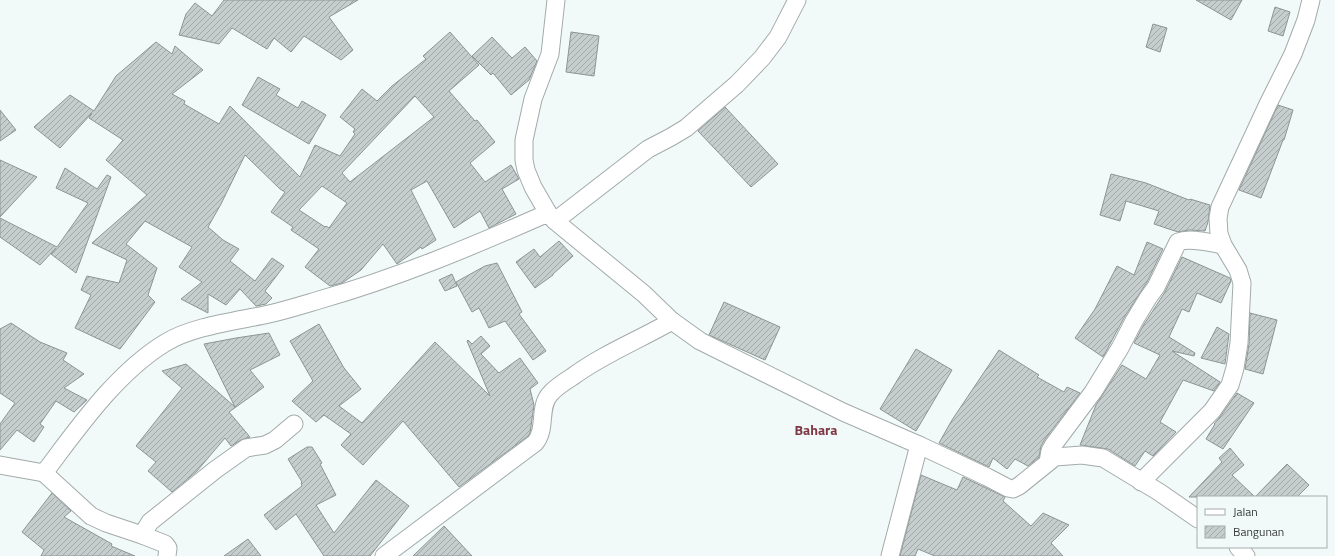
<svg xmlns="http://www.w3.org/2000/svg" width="1335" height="556" viewBox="0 0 1335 556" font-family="'Titillium Web',sans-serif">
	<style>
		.building { fill: url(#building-hatch); stroke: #8d9594; fill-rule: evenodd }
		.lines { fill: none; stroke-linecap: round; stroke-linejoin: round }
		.street-casing { stroke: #a3abaa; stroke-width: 19 }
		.street { stroke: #fff; stroke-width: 17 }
		.labels { text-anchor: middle; stroke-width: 3; stroke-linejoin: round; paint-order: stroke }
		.quarter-label { font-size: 14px; font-weight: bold; fill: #7f3845; stroke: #f1f9f9 }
	</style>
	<defs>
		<pattern id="building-hatch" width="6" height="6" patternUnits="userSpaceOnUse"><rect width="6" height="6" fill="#c6cdcd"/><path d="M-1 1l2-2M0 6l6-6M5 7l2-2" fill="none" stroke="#a2a8a8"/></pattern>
	</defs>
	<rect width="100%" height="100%" fill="#f1f9f9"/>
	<g class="building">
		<path d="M224,0H358L329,17L353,50L341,60L304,36L291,52L274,38L267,49L232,28L219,44L179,35L186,14L195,3L212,16Z"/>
		<path d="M1196,0H1242L1231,20Z"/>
		<path d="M1275,7L1290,12L1283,36L1268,31Z"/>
		<path d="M1153,24L1167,28L1160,52L1146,47Z"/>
		<path d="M450,32L479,65L449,91L475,121L477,120L495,142L470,163L485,182L511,165L519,179L502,189L516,214L489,228L480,211L454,228L427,181L411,190L436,240L422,249L421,247L397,264L383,244L361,270L342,283L330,286L305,267L319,249L291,230L293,227L271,212L285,192L280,189L245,155L221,204L208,227L223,240L239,249L230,261L255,281L272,258L284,266L265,291L272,298L266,304L256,306L240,289L226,305L208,294V313L181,299L202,282L179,267L192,247L145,221L126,244L157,268L148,295L155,302L120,349L75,328L91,295L81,290L87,276L119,283L127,260L92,243L147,195L106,160L123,140L89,118L92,113L60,148L34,127L70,95L94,111L116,76L156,42L172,54L175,46L203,70L172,94L185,101L184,104L219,124L230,106L300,177L315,145L340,156L355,134L353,132L355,129L340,117L362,89L377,101L392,86L426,59L423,56ZM415,96L434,117L350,182L342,173ZM322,186L347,203L329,228L326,226L325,227L299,210Z"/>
		<path d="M571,32L599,36L594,76L566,72Z"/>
		<path d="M492,37L512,58L525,47L537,61L529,80L511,95L493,73L491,75L472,56Z"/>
		<path d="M258,77L280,89L276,95L298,108L302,101L326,115L309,144L242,105Z"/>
		<path d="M1278,105L1293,110L1284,140H1283L1261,198L1239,190Z"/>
		<path d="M725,107L778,164L751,187L698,131Z"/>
		<path d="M0,110L16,130L0,141Z"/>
		<path d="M0,160L37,177L0,217Z"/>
		<path d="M65,168L97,189L107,175L111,177L76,273L51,254L56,248L40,265L0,237V218L57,247L88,203L56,188Z"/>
		<path d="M1111,174L1146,183L1189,200L1190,199L1210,205L1208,222L1205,231L1189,230L1178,232L1154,224L1159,211L1126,201L1120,221L1100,215Z"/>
		<path d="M559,241L573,256L553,274V275L535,288L516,262L534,249L540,257Z"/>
		<path d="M1147,242L1163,249L1147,282L1125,316L1103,357L1075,338L1095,309L1117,266L1134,275Z"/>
		<path d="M1182,257L1230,278L1231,281L1221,303L1197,293L1189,312L1182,309L1169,337L1195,353L1194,356L1172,351L1220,382L1214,391L1183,380L1160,422L1176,432L1153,456L1145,451L1135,466L1108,449L1080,445L1096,405L1122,365L1146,379L1160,355L1134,343L1143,326L1165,292Z"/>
		<path d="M497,263L522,312L519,314L546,351L533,360L505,321L489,328L479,308L472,312L456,282L485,266Z"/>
		<path d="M452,274L457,286L445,291L439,280Z"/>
		<path d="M724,302L780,327L765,360L709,335Z"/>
		<path d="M1250,313L1277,320L1263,374L1245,369L1249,344Z"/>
		<path d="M11,323L40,342L67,353L63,360L84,374L64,388L87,400L74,412L56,401L40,424L44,427L34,442L17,430L0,450V424L15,403L0,393V329Z"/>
		<path d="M319,324L344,368L361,389L339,406L362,423L435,342L490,396L467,341L468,340L472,344L481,336L490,346L481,354L499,373L520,358L538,383L530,389L534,405L530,433L528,436L459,487L403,421L363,465L341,445L351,434L324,415L316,422L292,401L313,381L290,341Z"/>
		<path d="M1217,327L1229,334L1225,364L1201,358Z"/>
		<path d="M269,333L280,355L250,370L264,387L229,412L250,437L241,440L231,446L225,438L197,471L172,492L148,471L156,462L136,446L182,388L162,371L186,364L235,407L204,344L236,338Z"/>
		<path d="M916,349L952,370L916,431L880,409Z"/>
		<path d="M999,350L1039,375L1037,377L1064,392L1067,387L1080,393L1045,439L1041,446L1039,457L1028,466L1015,459L1007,469L993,458L989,467L939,443L952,420Z"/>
		<path d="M1237,393L1254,403L1223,449L1206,439L1215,424H1214L1220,417Z"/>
		<path d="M307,447H312L322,463L320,464L336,495L316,505L334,533L376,480L409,506L370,556H324L296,514L276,530L264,515L302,486L301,483L302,482L288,459Z"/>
		<path d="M1230,448L1244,465L1232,475L1255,497L1287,464L1309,485L1297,497H1189L1222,462L1219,458Z"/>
		<path d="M921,475L957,490L963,477L1005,497L1003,501L1031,526L1043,513L1069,525L1051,543L1063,556H935L918,549L915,556H900Z"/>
		<path d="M52,493L71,511L64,517L112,544L111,546L135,556H41L44,550L22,532Z"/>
		<path d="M444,526L472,556H413Z"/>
		<path d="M248,539L261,556H224Z"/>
	</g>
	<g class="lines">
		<g class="street-casing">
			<g id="street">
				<path d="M548,213L533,187L526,170L524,160V140L533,99L550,54L556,0"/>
				<path d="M555,221L648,149L671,137L686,128L737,84L762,58L778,37L797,0"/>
				<path d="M1048,462L1050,451L1054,444L1093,392L1120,348L1134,321L1148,298L1156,287L1178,242C1191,237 1210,243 1223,245"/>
				<path d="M0,465L44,473C78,428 116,373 165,343C192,326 237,321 269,314C286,310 302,305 319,300C397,278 473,246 548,213L555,221L644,294L672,321L700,341L843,412L919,445L987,477L1008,488L1013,489L1019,486L1055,457L1082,455L1103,458L1159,492L1198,519"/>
				<path d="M44,473L91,516L106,523L142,535L150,522L215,470L246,448L265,445L275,440L294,424"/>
				<path d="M1141,482L1212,411L1230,385L1235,368L1239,343L1242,283L1238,270L1223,245L1219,234L1218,218L1220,207L1268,104L1293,54L1306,20L1311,0"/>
				<path d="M142,535L165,544L168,548L167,556"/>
				<path d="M1238,547L1246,556"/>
				<path d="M384,556L535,443C547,429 538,407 550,394C556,387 564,382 572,377C603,354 639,340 672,321"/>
				<path d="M890,556L919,445"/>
			</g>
		</g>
		<use href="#street" class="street"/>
	</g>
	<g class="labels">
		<g class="quarter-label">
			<text x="816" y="435">Bahara</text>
		</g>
	</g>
	<rect x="1197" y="496" width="130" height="52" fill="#f1f9f9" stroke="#a7adad"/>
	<rect x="1205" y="509" width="20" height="6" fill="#ffffff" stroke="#a7adad"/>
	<text x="1233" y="516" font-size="12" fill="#383b3b">Jalan</text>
	<rect x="1205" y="526" width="20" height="12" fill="url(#building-hatch)" stroke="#a7adad"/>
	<text x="1233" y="536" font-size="12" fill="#383b3b">Bangunan</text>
</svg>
